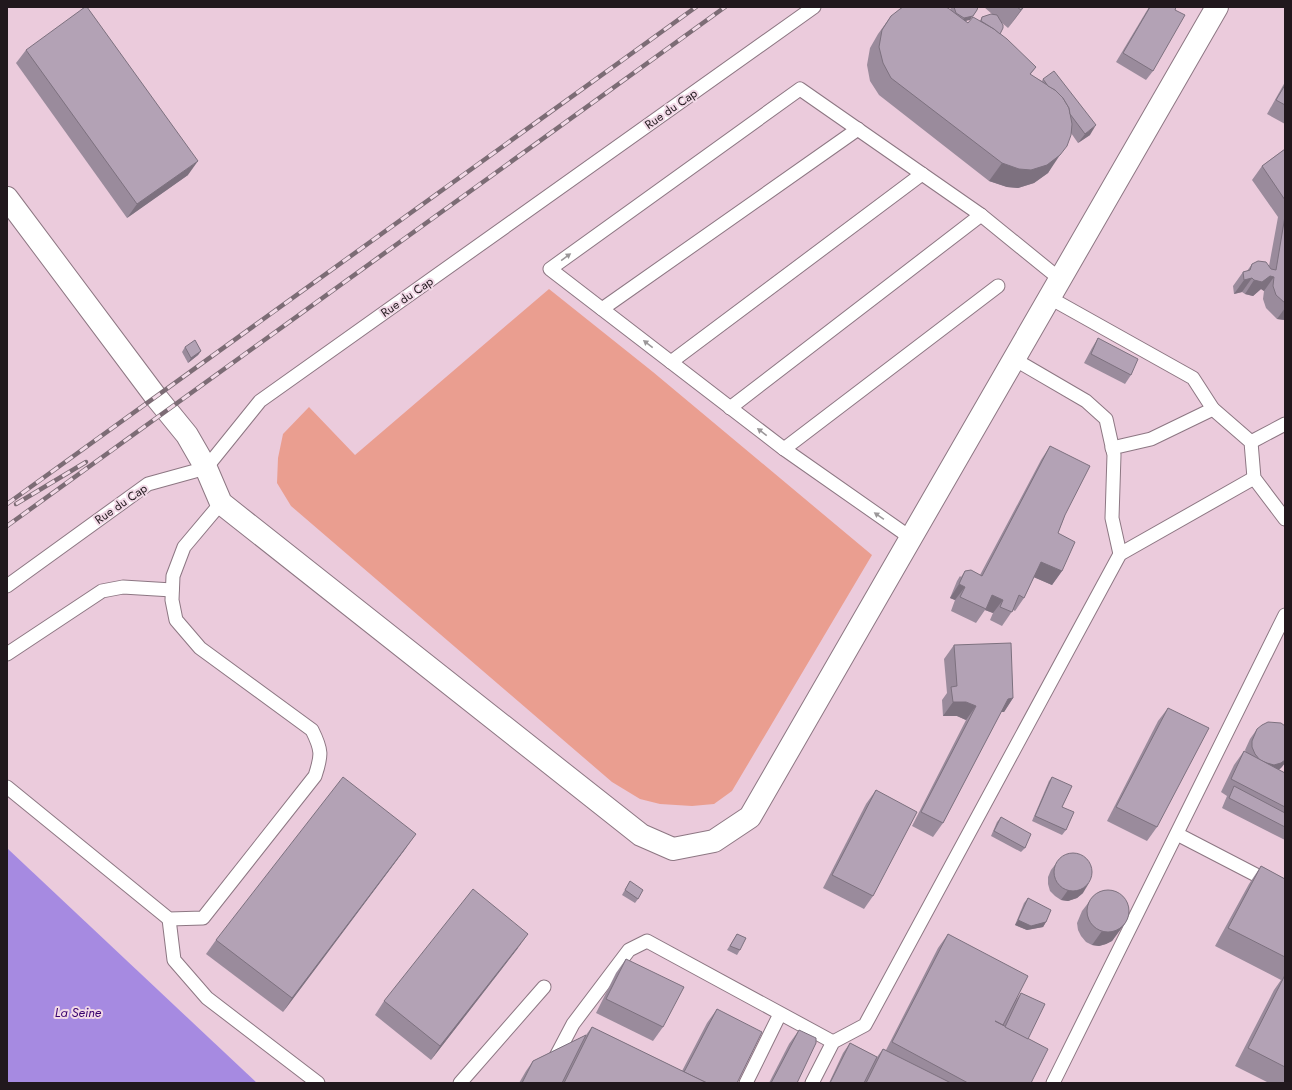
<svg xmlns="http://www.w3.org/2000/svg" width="1292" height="1090" viewBox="0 0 1292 1090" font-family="Jost,sans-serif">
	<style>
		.built { fill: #ebcbdc }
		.green { fill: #ea9e90 }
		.water { fill: #a68ae1 }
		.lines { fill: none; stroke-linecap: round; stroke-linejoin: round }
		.lane-casing { stroke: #8d7783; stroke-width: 15 }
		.street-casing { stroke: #8d7783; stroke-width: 24 }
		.lane { stroke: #fff; stroke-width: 13 }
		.street { stroke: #fff; stroke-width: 22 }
		.rail-casing { stroke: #7c6c75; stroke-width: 4.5 }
		.rail { stroke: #f2d9e7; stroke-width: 3; stroke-dasharray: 9; stroke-linecap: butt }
		.wall { fill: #9a8b9c }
		.shaded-wall { fill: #7d717f }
		.building { fill: #b3a2b5; stroke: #7d717f }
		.oneway { fill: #9b9799 }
		.labels { text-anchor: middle; stroke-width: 4; stroke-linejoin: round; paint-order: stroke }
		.street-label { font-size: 12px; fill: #21181d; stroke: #f2d9e7 }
		.water-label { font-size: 13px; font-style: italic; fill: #3a036f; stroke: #f2d9e7 }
	</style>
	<rect width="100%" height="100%" fill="#f2d9e7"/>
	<path class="built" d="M7,7H1285V1083H257L7,848Z"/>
	<path class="green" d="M549,289L653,372L872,555L732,791L714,804L692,806L660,804L640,799L612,782L291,506L277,483L278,458L283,434L309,407L355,455Z"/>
	<path class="water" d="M7,848L257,1083H7Z"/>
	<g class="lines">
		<g class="lane-casing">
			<g id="lane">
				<path d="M1050,298L1193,378L1213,409L1251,442L1254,478L1285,519"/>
				<path d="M602,309L858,129"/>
				<path d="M1014,359L1086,401L1106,419L1114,455L1112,518L1120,554"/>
				<path d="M671,362L922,174"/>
				<path d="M730,408L981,215"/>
				<path d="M1251,442L1285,424"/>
				<path d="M1112,448L1151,439L1213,409"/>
				<path d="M784,449L998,286"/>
				<path d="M911,538L784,449L550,269L800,89L981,215L1061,280"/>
				<path d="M7,586L148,484L206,468L260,401L814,7"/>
				<path d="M7,654L102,591L123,587L172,590"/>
				<path d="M7,787L169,919L203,918L315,776C322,755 322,750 312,730L200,648L176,620L172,600L173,576L184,547L221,503"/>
				<path d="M1177,834L1285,890"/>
				<path d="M169,919L174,960L207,998L318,1083"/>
				<path d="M460,1083L544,987"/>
				<path d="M542,1083L573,1024L629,950L647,941L833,1042"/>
				<path d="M746,1083L780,1014"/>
				<path d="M812,1083L833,1042L865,1025L1120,554L1254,478"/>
				<path d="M1053,1083L1285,615"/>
			</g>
		</g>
		<g class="street-casing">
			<path id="street" d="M7,198L156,397L187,435L206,468L221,503L641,835L673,849L714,841L750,817L1217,7"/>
		</g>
		<use href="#lane" class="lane"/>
		<use href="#street" class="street"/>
		<g class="rail-casing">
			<g id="rail">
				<path d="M7,504L696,7"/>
				<path d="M16,504L86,462"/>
				<path d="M7,526L725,7"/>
			</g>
		</g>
		<use href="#rail" class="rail"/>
	</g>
	<g class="wall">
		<path d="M951,7H978L966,21L968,23L980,21L982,17L992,14L984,7H1024L1008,28L1001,22L1000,34L1036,67L1030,75L1042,81L1043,79L1090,135L1078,143L1071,133L1048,173L1034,183L1018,188L1007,187L989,181L879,95L870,81L867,65L870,48L878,34L891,16L950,10Z"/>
		<path d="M1149,7H1176L1153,71L1146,80L1116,62Z"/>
		<path d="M26,50L188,175L127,218L16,63Z"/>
		<path d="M1285,82V124L1267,114Z"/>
		<path d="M1285,149V320L1277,319L1266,308L1263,299L1264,291L1261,289L1253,296L1245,294L1242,292L1234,294L1233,286L1243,272L1247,271L1252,264L1269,266L1278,217L1252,180L1262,166Z"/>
		<path d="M1098,338L1131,375L1125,384L1084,363L1092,348Z"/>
		<path d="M185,347L201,351L198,355L188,363L182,352Z"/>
		<path d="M1050,446L1065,515L1058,533L1062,571L1052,585L1034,577L1024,598L1015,611L1013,610L1002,626L990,620L993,613L985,610L976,623L951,611L955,600L950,598L957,581L960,576L961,577L965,571L980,575L1041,460Z"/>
		<path d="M954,645L1013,698L1004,712H1001L943,823L933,837L912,826L966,720L957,716H943L942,700L947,693L944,659Z"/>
		<path d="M1168,708L1157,827L1147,841L1107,821L1158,721Z"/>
		<path d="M1285,726V763L1279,770L1285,773V840L1222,808L1227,796L1221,792L1234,765L1244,751L1246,752L1245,750L1250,739L1257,729Z"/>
		<path d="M1052,777L1062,807L1066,830L1062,835L1032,821L1049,781Z"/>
		<path d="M876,790L873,896L864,909L823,888L866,804Z"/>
		<path d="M1001,817L1025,848L1021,852L991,836L997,822Z"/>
		<path d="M406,848L283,1012L206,954L216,940Z"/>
		<path d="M1058,861L1083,893L1077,898L1068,901L1061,900L1055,896L1050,891L1048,884V877L1051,870Z"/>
		<path d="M1261,866L1285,879V1083H1269L1235,1066L1274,990L1281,980L1215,946L1249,884Z"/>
		<path d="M630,881L638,899L635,903L622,895Z"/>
		<path d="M1028,898L1046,922L1043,927L1027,930L1015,925L1024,903Z"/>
		<path d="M1092,898L1126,922L1112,941L1106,944L1099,946L1092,945L1086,942L1081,936L1078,930L1077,923L1082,911Z"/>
		<path d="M737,934L740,950L737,955L727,950Z"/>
		<path d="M948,934L1015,1001L1021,993L1028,1039L1031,1083H829L843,1053L850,1043L877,1057L883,1049L886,1050L938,948Z"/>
		<path d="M518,948L431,1060L375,1015L384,1001Z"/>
		<path d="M626,959L663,1027L653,1041L596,1013L616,973Z"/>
		<path d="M717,1009L737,1083H519L526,1071L533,1061L586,1035L592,1027L682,1071L707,1023Z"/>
		<path d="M799,1030L797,1083H769L789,1044Z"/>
	</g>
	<g class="shaded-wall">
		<path d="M1023,7H1024L1008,28Z"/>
		<path d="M977,10L970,20L961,22L964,18Z"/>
		<path d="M1096,125L1090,135L1078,143L1085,134Z"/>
		<path d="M1060,155L1048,173L1034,183L1018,188L1007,187L989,181L1002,163Z"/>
		<path d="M198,161L188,175L127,218L137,204Z"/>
		<path d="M1270,276L1274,277L1264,291L1261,289L1253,296L1245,294L1254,280Z"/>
		<path d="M1252,278L1242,292L1234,294L1244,280Z"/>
		<path d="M1285,308V320L1277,319Z"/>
		<path d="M201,351L198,355L188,363L191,358Z"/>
		<path d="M1041,562L1062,571L1052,585L1031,576Z"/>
		<path d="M959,584L965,587L955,600L950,598Z"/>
		<path d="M992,595L1003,600L993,613L985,610Z"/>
		<path d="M1013,698L1004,712H999L1008,699Z"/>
		<path d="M953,702H966L976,706L966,720L957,716H943Z"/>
		<path d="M1285,760V763L1281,768L1275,772L1267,763Z"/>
		<path d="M416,834L406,848L283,1012L292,998Z"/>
		<path d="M1089,883L1083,893L1077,898L1068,901L1061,900L1068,890Z"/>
		<path d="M1018,920L1046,922L1043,927L1027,930L1015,925Z"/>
		<path d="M1126,922L1112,941L1106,944L1099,946L1092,945L1102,931Z"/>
		<path d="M528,934L518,948L431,1060L440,1046Z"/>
	</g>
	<g class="building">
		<path d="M85,7H87L198,161L137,204L26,50Z"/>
		<path d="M903,7H945L948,8L968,23L973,17L994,29L1007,39L1036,67L1030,74L1055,90L1063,98L1069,108L1072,124L1071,135L1067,146L1060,155L1047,165L1031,170L1019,169L1002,163L891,78L883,63L879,47L882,30L891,16L900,9Z"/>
		<path d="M954,7H978L977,10L973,16L964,18L956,13Z"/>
		<path d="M1017,7H1023L1021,10Z"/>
		<path d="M1150,7H1176L1175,10L1185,15L1153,71L1123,53Z"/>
		<path d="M991,14L997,15L1003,25V28L1000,34L994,29L981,21L982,17Z"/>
		<path d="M1054,71L1096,125L1085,134L1070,114L1069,108L1063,98L1055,90L1048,86L1043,79Z"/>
		<path d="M1285,85V105L1276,100Z"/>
		<path d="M1285,149V200L1262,166Z"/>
		<path d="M1285,216V303L1276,295L1273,286L1274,277L1270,276L1262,282L1254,280L1252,278L1244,280L1243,272L1250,270L1252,264L1258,261L1266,262L1271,269L1276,270Z"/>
		<path d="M1098,338L1138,359L1131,375L1091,354Z"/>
		<path d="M195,340L201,351L191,358L185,347Z"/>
		<path d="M1050,446L1090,466L1065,515L1058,533L1075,542L1062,571L1041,562L1024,598L1019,595L1012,612L1000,607L1003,600L992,595L986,609L960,597L965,587L959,584L965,571L971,570L982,576Z"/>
		<path d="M1011,643L1013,698L1008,699L943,823L921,812L976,706L966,702H953L951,687L957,686L954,645Z"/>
		<path d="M1168,708L1209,728L1157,827L1116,807Z"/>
		<path d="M1268,722L1281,723L1285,726V760L1281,763L1274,765L1267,763L1260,760L1255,754L1252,747V741L1257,729L1262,725Z"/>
		<path d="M1244,751L1285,773V807L1231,779Z"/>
		<path d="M343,777L416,834L292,998L216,940Z"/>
		<path d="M1052,777L1072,786L1062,807L1074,812L1066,830L1035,816Z"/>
		<path d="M1234,786L1285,813V827L1229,798Z"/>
		<path d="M876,790L917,812L873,896L832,875Z"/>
		<path d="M1001,817L1031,834L1025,848L994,831Z"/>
		<circle cx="1073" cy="872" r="19"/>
		<path d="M1261,866L1285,879V957L1228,928Z"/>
		<path d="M630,881L643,890L638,899L625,890Z"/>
		<path d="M473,889L528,934L440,1046L384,1001Z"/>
		<circle cx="1108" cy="911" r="21"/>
		<path d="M1028,898L1051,910L1046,922L1031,926L1018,920Z"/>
		<path d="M737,934L746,938L740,950L730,946Z"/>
		<path d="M948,934L1028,976L1003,1025L995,1021L1048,1049L1031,1083H968L892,1042Z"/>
		<path d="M626,959L684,987L663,1027L606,999Z"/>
		<path d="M1285,975V1067L1248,1048Z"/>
		<path d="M1021,993L1045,1004L1028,1039L1005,1027Z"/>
		<path d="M717,1009L762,1032L737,1083H707L684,1072Z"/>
		<path d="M592,1027L707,1083H564Z"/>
		<path d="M799,1030L816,1038V1043L797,1083H771Z"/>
		<path d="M586,1035L562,1083H522L533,1061Z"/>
		<path d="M850,1043L877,1057L864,1083H830Z"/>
		<path d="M883,1049L951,1083H866Z"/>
	</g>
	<defs><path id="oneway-solid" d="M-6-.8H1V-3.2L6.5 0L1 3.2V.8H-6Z"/></defs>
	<g class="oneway">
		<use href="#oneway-solid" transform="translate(566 257) rotate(-36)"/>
		<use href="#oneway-solid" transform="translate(648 344) rotate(-142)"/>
		<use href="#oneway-solid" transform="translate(762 432) rotate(-142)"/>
		<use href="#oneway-solid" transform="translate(879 516) rotate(-145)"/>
	</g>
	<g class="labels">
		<g class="street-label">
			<text transform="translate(671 109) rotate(-35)" y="4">Rue du Cap</text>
			<text transform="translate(407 297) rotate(-35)" y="4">Rue du Cap</text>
			<text transform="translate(121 504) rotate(-35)" y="4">Rue du Cap</text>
		</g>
		<g class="water-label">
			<text x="78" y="1017">La Seine</text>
		</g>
	</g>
	<rect width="1292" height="1090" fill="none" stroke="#21181d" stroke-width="16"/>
</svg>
